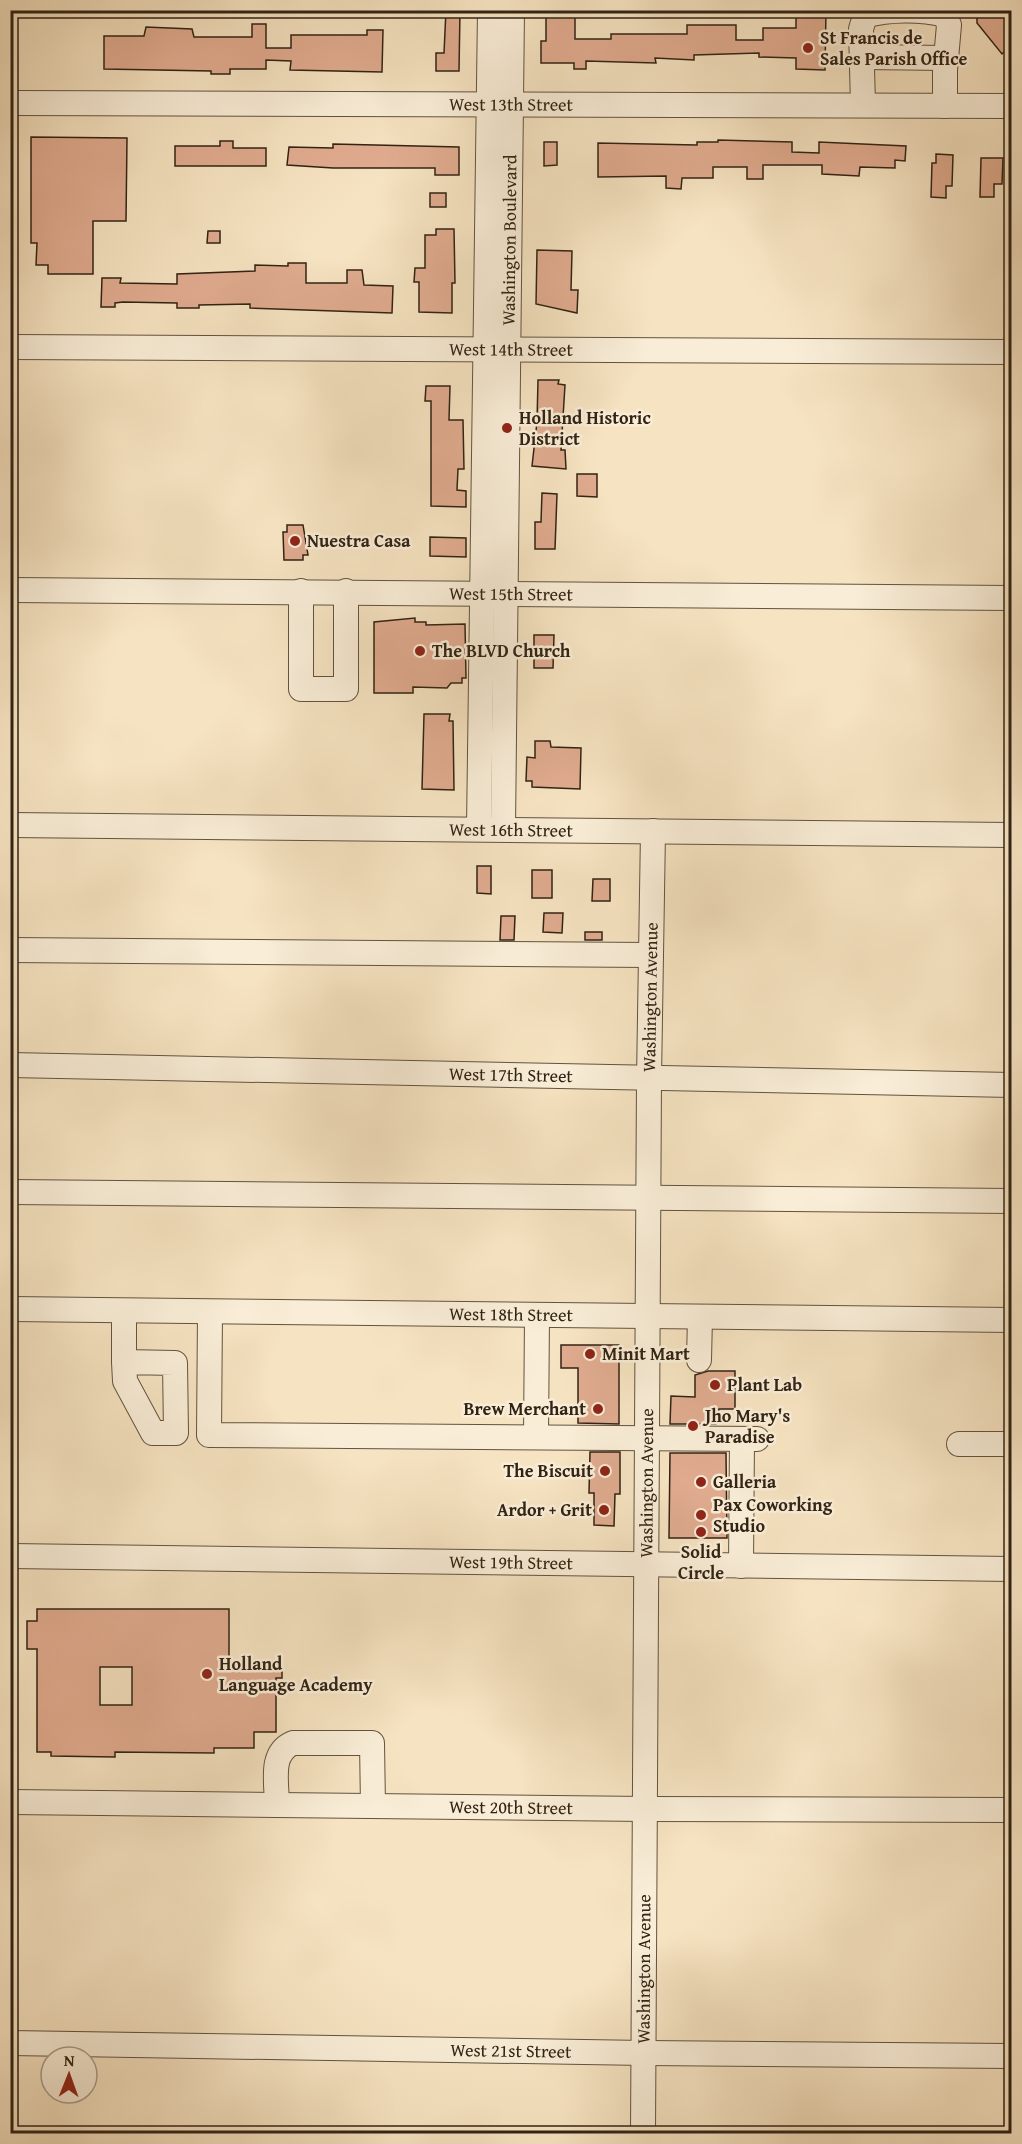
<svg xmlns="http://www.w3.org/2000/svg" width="1022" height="2144" viewBox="0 0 1022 2144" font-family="'Gentium Book Plus',serif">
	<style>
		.building { fill: #e0ab8f; stroke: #312314; stroke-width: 1.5; fill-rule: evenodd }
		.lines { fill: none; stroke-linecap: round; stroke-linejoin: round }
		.minor-casing { stroke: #62533f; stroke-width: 26 }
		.minor { stroke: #f9edd7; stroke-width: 24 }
		.poi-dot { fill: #8f2418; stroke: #f9edd7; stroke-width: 2 }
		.labels { text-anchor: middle; stroke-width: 5; stroke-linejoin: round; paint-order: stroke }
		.poi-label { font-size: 18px; font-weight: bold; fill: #312314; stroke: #f9edd7; text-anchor: start }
		.street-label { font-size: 18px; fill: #312314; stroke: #f9edd7 }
	</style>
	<rect width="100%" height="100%" fill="#f6e3c1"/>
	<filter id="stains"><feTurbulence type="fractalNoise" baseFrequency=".00333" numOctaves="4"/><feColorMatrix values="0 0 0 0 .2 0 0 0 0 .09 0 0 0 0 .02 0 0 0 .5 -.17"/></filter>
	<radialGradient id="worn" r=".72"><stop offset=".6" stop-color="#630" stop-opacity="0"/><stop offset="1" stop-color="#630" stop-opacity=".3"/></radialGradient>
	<g class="building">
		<path d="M446,10H460L459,71H436V53H444Z"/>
		<path d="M546,10H575V39H611V34H687V25H736V40H763V28H796V10H826L825,70L796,69V58L759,57V53L694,55V60L655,58L656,63L586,61V69H574V63H541V41H546Z"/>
		<path d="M977,10H1011V45L1002,54L977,23Z"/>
		<path d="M252,24H266V48H291V35H367V30H383L382,72L290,70L291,61L266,60V69H230V74H211V71L104,69V36H144L146,27L192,29L194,37H252Z"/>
		<path d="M31,137L127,138L126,221H93V274H48V265H36L37,243H31Z"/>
		<path d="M718,140L792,142V152L819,153V142L906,146L905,161L895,160V168L860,167L859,176L822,174V165H763V179H747V167H713V178H682L681,189L666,188V176L598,177V143L697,145V142H718Z"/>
		<path d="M220,141H233V148H266V166H175V146H220Z"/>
		<path d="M544,142H557V165L544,166Z"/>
		<path d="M333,144L459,147V175H435V168H333L287,165L289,147L333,148Z"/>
		<path d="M936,154L953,155L952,186H946V198L931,197L932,163H936Z"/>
		<path d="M981,158H1003L1002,184H994V197H980Z"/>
		<rect x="430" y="193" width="16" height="14"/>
		<path d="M436,229H454L455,283H452V313L419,312V282H414L415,268H425V235H436Z"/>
		<path d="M208,231H220V243H207Z"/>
		<path d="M537,250L572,251L571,290H578L577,313L536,304Z"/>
		<path d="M288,263H306V283H347V270H362L364,285L393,286L392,313L250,308V304L199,305V308H177V303L123,302L115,303V307H101L102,278H121L120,283L177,284V274L255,271V265L288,266Z"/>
		<path d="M538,380H559L558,384L565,385L561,450H565L566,469L532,466L537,422Z"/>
		<path d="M426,386H450L449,420H463L464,469H458L457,490L466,491V507L431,506V401H425Z"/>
		<path d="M577,474H597V497L577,496Z"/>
		<path d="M542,493L557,494L555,549H535V522H541Z"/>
		<path d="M287,525H303L308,555H303V560H284L283,532H287Z"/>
		<path d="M430,537L466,538V557L430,556Z"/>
		<path d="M415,618V622H426V625L465,624L466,678H462V683H451L447,688L413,687V693H374V622Z"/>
		<path d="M534,635H554L553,668H534Z"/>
		<path d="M424,714H450L449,721H453L454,790L422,789Z"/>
		<path d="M535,741H550L551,747L581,748L580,789L532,787V781H526L527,757L535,758Z"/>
		<path d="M477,866H491V894L477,893Z"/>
		<rect x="532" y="870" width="20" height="28"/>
		<path d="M593,879H610V901H592Z"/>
		<path d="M544,913H563L562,933L543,932Z"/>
		<path d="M501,916H515L514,940H500Z"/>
		<rect x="585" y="932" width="17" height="8"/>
		<path d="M561,1345H619V1424L578,1423V1368H561Z"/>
		<path d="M708,1371H735V1409H719L716,1424H670L671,1396L695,1397V1375Z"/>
		<path d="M590,1452H620V1494H615L614,1526L594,1525V1493H589Z"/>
		<path d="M670,1453H726L727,1538H669Z"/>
		<path d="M37,1609H229V1661H282V1678H276V1732H254V1748H214V1753L115,1752V1757L51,1756V1752H37V1649H27V1621H37ZM100,1667H132V1705H100Z"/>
	</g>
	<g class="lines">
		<g class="minor-casing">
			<g id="minor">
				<path d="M863,57L947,58"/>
				<path id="s1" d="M10,103L1012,106"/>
				<path d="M863,105L861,29L865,16C889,9 921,9 945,15L949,25L945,70V106"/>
				<path id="s2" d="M10,347L1012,352"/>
				<path id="s3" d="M10,590L1012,598"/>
				<path d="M301,591V689H346V591"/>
				<path id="s4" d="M10,825L1012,835"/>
				<path d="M479,828L490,10"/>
				<path id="s5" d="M503,828L512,10"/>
				<path d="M10,950L651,955"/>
				<path id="s6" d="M10,1065L1012,1085"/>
				<path d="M10,1192L1012,1201"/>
				<path id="s7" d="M10,1309L1012,1320"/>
				<path d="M124,1311V1362L175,1363L176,1433H153L125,1381L124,1362"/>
				<path d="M210,1312L209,1435L757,1439"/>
				<path d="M699,1360L700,1317"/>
				<path d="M536,1437L537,1316"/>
				<path d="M959,1444H1012"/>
				<path id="s8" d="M10,1556L1012,1569"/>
				<path d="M741,1566L742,1439"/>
				<path id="s9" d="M10,1802L646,1809L1012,1810"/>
				<path d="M277,1805C277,1783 269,1753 293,1743H372L373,1806"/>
				<path id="s10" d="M10,2043L645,2053L1012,2056"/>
				<path id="s11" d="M643,2134L649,1079L653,831"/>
			</g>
		</g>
		<use href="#minor" class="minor"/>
	</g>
	<g class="poi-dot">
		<circle cx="808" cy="48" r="6"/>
		<circle cx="507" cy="428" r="6"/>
		<circle cx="295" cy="541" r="6"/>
		<circle cx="420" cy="651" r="6"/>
		<circle cx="590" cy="1354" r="6"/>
		<circle cx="715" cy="1385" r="6"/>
		<circle cx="598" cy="1409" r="6"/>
		<circle cx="693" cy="1426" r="6"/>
		<circle cx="605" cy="1471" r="6"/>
		<circle cx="701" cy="1482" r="6"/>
		<circle cx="604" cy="1510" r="6"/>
		<circle cx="701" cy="1515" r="6"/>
		<circle cx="701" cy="1532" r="6"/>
		<circle cx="207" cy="1674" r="6"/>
	</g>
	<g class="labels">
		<g class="poi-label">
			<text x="820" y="44">St Francis de<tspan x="820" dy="21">Sales Parish Office</tspan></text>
			<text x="519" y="424">Holland Historic<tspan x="519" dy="21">District</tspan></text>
			<text x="307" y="547">Nuestra Casa</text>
			<text x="432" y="657">The BLVD Church</text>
			<text x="602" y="1360">Minit Mart</text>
			<text x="727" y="1391">Plant Lab</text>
			<text x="586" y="1415" text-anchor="end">Brew Merchant</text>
			<text x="705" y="1422">Jho Mary's<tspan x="705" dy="21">Paradise</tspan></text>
			<text x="593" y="1477" text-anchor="end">The Biscuit</text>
			<text x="713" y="1488">Galleria</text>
			<text x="713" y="1511">Pax Coworking<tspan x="713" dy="21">Studio</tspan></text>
			<text x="592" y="1516" text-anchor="end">Ardor + Grit</text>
			<text x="701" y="1558" text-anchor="middle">Solid<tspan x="701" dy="21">Circle</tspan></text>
			<text x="219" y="1670">Holland<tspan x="219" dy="21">Language Academy</tspan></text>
		</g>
		<g class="street-label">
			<text dy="6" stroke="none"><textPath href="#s1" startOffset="501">West 13th Street</textPath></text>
			<text dy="6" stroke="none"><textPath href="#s5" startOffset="588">Washington Boulevard</textPath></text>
			<text dy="6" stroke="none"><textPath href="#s2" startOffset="501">West 14th Street</textPath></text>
			<text dy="6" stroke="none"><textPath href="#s3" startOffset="501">West 15th Street</textPath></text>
			<text dy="6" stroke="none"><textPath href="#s4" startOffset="501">West 16th Street</textPath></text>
			<text dy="6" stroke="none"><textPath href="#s11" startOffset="1137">Washington Avenue</textPath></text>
			<text dy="6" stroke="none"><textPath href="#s6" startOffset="501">West 17th Street</textPath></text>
			<text dy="6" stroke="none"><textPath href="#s7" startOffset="501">West 18th Street</textPath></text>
			<text dy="6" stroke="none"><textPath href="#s11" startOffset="651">Washington Avenue</textPath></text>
			<text dy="6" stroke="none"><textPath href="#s8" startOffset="501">West 19th Street</textPath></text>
			<text dy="6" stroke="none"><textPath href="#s9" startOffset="501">West 20th Street</textPath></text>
			<text dy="6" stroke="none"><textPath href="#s11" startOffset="165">Washington Avenue</textPath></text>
			<text dy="6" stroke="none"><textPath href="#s10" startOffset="501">West 21st Street</textPath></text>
		</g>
	</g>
	<rect width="1022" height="2144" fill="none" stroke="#f6e3c1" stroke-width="36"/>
	<rect x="12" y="12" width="998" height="2120" fill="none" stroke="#312314" stroke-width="3"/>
	<rect x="18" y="18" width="986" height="2108" fill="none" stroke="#312314" stroke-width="1.5"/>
	<g transform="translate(69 2075) rotate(1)"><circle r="28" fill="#f9edd7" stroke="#a99c89" stroke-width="1.5"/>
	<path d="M0-4.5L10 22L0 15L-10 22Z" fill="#8f2418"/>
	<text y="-9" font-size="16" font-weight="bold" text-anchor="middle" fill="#312314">N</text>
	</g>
	<rect width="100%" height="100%" filter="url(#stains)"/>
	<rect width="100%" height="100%" fill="url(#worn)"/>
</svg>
